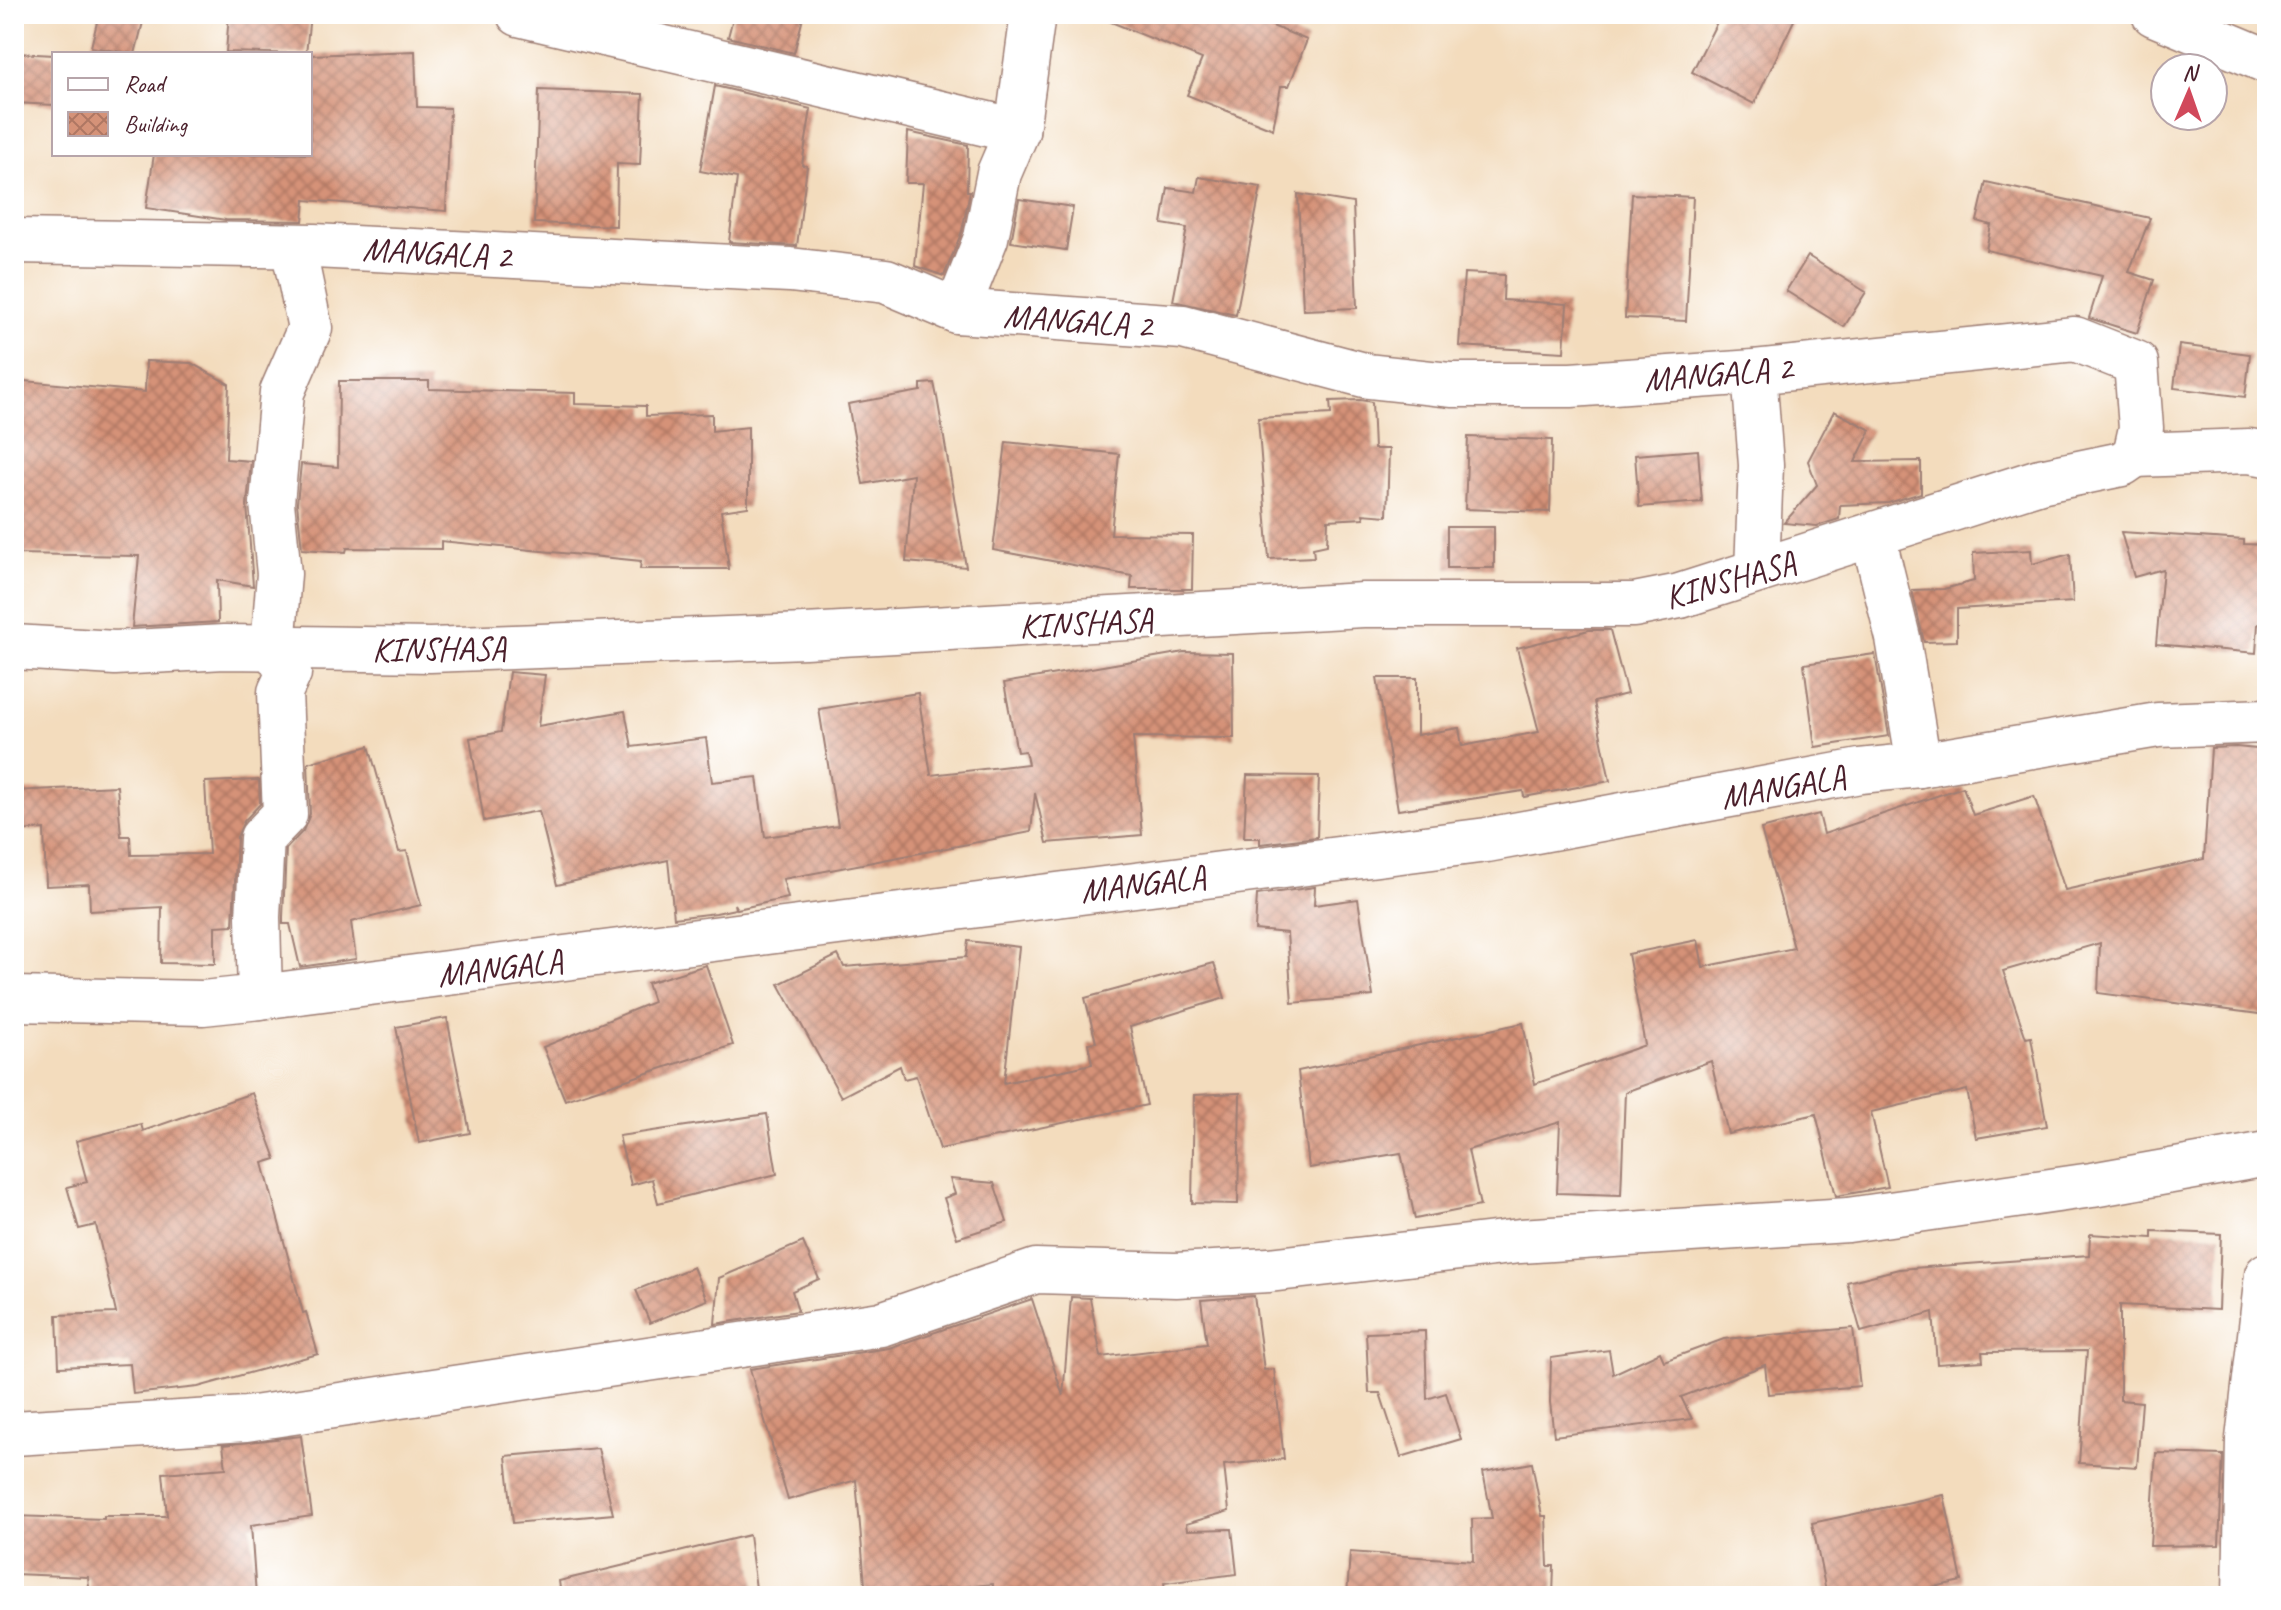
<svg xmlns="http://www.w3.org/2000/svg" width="2281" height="1610" viewBox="0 0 2281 1610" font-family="Caveat,sans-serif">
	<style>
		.building { fill: url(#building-cross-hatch) }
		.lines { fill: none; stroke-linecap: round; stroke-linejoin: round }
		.street-casing { stroke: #9e7e74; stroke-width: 47 }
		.street { stroke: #fff; stroke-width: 44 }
		.labels { text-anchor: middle; stroke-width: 6; stroke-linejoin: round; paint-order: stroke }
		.street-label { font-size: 34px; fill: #4a1f2b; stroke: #fff }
	</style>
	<defs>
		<pattern id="building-cross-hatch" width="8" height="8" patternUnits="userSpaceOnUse" patternTransform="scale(2)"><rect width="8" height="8" fill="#d59278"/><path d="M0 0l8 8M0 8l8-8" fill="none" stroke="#af7763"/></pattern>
	</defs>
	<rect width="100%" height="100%" fill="#fff"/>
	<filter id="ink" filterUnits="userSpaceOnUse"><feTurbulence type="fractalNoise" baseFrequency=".0125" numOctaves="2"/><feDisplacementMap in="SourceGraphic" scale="16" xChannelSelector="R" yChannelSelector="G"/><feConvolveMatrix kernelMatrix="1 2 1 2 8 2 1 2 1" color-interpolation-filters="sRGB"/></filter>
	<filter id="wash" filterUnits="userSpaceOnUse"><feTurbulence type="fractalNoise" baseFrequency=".006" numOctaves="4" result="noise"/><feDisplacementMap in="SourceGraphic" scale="32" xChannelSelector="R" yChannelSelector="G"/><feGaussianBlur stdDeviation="1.8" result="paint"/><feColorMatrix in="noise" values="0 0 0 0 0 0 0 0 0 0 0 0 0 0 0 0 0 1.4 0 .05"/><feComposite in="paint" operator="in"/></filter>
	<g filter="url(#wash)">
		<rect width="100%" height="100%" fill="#f3dcbd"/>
		<g id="blocks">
			<g class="building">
				<path d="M99,14H145L135,54L91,47Z"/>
				<path d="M229,14H310L306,54L226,52Z"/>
				<path d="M734,14H804L794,53L728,37Z"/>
				<path d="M1243,14L1307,40L1289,86H1281L1273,129L1187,95L1202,59L1094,15Z"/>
				<path d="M1721,14H1797L1754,104L1692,72Z"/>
				<path d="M415,51L417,107L450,108L446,211L305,200L303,221L226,220L146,208L154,154H310V55Z"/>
				<path d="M17,53L54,55V105L15,103Z"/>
				<path d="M715,86L811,109L802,165L807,166L797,246L729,242L737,178L700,171Z"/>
				<path d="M539,90L643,94L640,165L617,164L616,226L534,223Z"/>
				<path d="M908,132L968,145L967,191H970L962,231L944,276L915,266L923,183H906Z"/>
				<path d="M1199,177L1261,187L1236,315L1173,301L1187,228L1162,224L1168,188L1196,192Z"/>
				<path d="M1986,182L2150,218L2129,272L2154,280L2137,333L2089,318L2102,276L1986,250L1991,225L1977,221Z"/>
				<path d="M1298,194L1353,203L1357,308L1303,310Z"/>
				<path d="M1632,194L1693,197L1686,321L1625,318Z"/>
				<path d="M1019,199L1073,207L1066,250L1011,242Z"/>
				<path d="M1808,256L1866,292L1844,327L1786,291Z"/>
				<path d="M1464,273L1504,275L1503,300L1567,304L1564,352L1459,346Z"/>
				<path d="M2179,345L2250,354L2245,397L2174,388Z"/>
				<path d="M146,361L191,363L229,384L226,459L251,461L247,505L253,586L217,580L218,622L132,627L139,556L14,554V380L145,392Z"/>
				<path d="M339,381H429V389L575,393V404L646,406V416L712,414V431L748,427V507L721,511L729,569H640L641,561L441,541V549L347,548L346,552L302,549L297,503L301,464L338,467Z"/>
				<path d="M934,383L937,397L966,567L906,562L913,475L863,484L848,404L921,391V384Z"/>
				<path d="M1360,400L1372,402L1374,449H1389L1387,516L1363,514L1364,518L1328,520L1327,545L1313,548L1314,557L1269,559L1258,418L1331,414L1330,401Z"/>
				<path d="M1834,411L1871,430L1855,462L1921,461V493L1888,503L1840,505L1839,519L1817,526L1784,523L1817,485L1808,461Z"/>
				<path d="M1468,437L1552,440L1550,512L1465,509Z"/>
				<path d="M1006,442L1119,454L1111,534L1193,535L1192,589H1131L1132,576L993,550Z"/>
				<path d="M1698,450L1702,502L1639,507L1635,455Z"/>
				<rect x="1447" y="527" width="47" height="41"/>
				<path d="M2121,532L2244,540V544L2267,545V625L2258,624L2256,653L2156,644L2163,569L2134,577Z"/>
				<path d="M2031,550L2032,564L2070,554L2073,602L1957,609V641L1924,642L1912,590L1944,589L1974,581L1973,553Z"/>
				<path d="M1589,630H1610L1627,694L1594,702L1610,781L1524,797L1523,791L1398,810L1377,678H1417V735L1459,728L1462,746L1539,732L1517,648Z"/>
				<path d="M1184,652L1233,653L1234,738L1133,737L1142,835L1047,843L1035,793L1031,832L783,879L788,898L737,909L734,904L735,909L716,913L674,918L668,860L557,885L539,811L484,821L470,738L501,732L509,672L545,675L538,726L625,711L632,747L706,738L712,782L757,777L765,837L838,826L819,709L918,693L931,775L1028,764L1025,751L1017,752L1004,683Z"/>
				<path d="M1875,654L1889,736L1815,747L1804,664Z"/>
				<path d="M369,746L399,852L407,851L421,905L351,922L356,959L300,967L290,924H283V917L286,849L303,831L310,814L308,763Z"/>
				<path d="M2236,747L2267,750V1015L2098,993L2100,943L2003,971L2026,1038L2031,1037L2047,1126L1976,1138L1967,1090L1871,1112L1888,1187L1836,1196L1816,1114L1728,1134L1711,1061L1625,1092L1621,1195L1557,1193L1560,1122L1468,1150L1480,1206L1415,1219L1401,1153L1309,1168L1298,1071L1523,1023L1535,1084L1645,1045L1628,954L1698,940L1703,967L1794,948L1761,829L1819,814L1824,834L1963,787L1973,815L2034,796L2065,890L2204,859L2211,748Z"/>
				<path d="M1247,775L1319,776L1317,837L1260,844V838H1244Z"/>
				<path d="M259,780L260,804L244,821L237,837L233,925L215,926V964L161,963L162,907L90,911L89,884L46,886L44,829L17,831L14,791L117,786L121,836H130L131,855L209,854L205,782Z"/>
				<path d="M1315,887L1314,905L1358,899L1373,996L1292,1003L1287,933L1255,930L1257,895Z"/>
				<path d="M968,941L1019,947L1004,1083L1092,1064L1088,1043L1096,1042L1085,998L1214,963L1225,998L1130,1027L1147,1105L940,1149L916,1076L904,1079L900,1066L841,1097L779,984L838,955L844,967L966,957Z"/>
				<path d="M706,965L733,1045L565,1100L543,1047L653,1002L647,983Z"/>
				<path d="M447,1018L470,1133L419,1143L396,1027Z"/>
				<path d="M252,1093L276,1159L263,1163L303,1313L306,1312L318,1354L198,1387L133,1394L130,1364L59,1367L57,1315L116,1313L96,1225L79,1229L67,1187L87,1182L76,1141L141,1124L143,1131Z"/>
				<path d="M1240,1093L1238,1204L1192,1203L1194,1095Z"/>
				<path d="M767,1114L777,1174L658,1203L652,1179L631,1185L619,1136Z"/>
				<path d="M950,1179L994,1183L1007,1222L957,1238L944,1198L955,1194Z"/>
				<path d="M2152,1231L2221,1234L2218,1310L2120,1305V1400L2142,1402L2137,1467L2079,1463L2087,1351L1982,1352L1983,1361L1937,1364L1933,1312L1861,1332L1847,1282L1899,1269L2089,1255L2090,1234L2152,1238Z"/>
				<path d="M803,1242L819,1279L792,1291L798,1311L715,1324L719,1278Z"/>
				<path d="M693,1267L707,1300L650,1323L636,1290Z"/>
				<path d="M1254,1296L1264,1370L1274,1369L1284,1459L1224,1465L1229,1511L1186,1524L1187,1530L1232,1529L1237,1574L1164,1583L1166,1596H993V1584L866,1596L856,1480L788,1500L750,1369L889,1348L1032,1299L1063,1396L1071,1297L1090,1298L1101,1357L1207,1344L1201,1300Z"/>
				<path d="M1853,1328L1860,1386L1768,1394L1765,1365L1681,1397L1692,1419L1554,1436L1550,1402L1551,1358L1609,1350L1613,1374L1660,1352L1664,1361L1724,1339Z"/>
				<path d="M1425,1331L1427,1399L1446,1393L1461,1439L1401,1457L1380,1393H1369L1366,1333Z"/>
				<path d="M301,1436L312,1516L251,1525L256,1596H90L88,1577L14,1574V1516L104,1519V1516H167L163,1473L226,1468L223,1445Z"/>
				<path d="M598,1448L613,1514L513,1523L506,1456Z"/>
				<path d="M2156,1453L2223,1455L2219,1545L2150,1546Z"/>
				<path d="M1532,1463L1542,1516H1546L1548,1566H1554L1553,1596H1347L1350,1552L1473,1561L1472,1519L1492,1518L1483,1472Z"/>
				<path d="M1944,1495L1962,1581L1890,1596H1827L1812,1523Z"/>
				<path d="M749,1535L757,1596H561L559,1581Z"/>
			</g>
		</g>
	</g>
	<g filter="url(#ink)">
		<use href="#blocks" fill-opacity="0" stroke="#9e7e74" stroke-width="2"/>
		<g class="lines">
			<g class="street-casing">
				<g id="street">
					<path d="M519,14L1017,131"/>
					<path d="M2154,14L2267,61"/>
					<path d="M14,241L314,246L790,270L886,281L957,311L1183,327L1368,376L1451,385H1571L1754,372L2075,339L2136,363L2141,428L2135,455"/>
					<path d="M957,311L986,238L999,173L1017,131L1033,14"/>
					<path d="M1754,372L1761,465L1757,571"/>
					<path d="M2135,455L2249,451L2267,454"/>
					<path d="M1873,536L1898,638L1919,765"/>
					<path d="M14,647L115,653L224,647L430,650L805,636L1363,605H1634L1680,596L2040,481L2122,464L2135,455"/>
					<path d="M260,997L258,917L262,838L285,814L280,692L289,673L273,647L279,574L272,503L282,392L310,328L293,246"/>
					<path d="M14,999L203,1003L260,997L1487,840L1860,771L1919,765L2158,725L2267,721"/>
					<path d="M14,1433L246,1419L881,1324L1036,1271L1176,1275L1269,1270L1520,1241L1848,1220L2092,1185L2267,1154"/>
					<path d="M2245,1596L2248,1439L2267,1275"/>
				</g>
			</g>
			<use href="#street" class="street"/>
		</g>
	</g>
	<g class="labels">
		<g class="street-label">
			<text transform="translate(437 252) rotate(3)" y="12">MANGALA 2</text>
			<text transform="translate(1078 320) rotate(4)" y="12">MANGALA 2</text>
			<text transform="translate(1718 373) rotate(-5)" y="12">MANGALA 2</text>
			<text transform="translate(1730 579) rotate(-16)" y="12">KINSHASA</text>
			<text transform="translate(1086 622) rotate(-3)" y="12">KINSHASA</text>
			<text transform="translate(439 648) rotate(-1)" y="12">KINSHASA</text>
			<text transform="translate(1783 786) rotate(-10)" y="12">MANGALA</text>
			<text transform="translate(1143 883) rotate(-7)" y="12">MANGALA</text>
			<text transform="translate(500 967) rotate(-7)" y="12">MANGALA</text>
		</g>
	</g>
	<rect width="2281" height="1610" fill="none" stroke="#fff" stroke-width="48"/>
	<rect x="52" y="52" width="260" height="104" fill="#ffffff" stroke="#b7a5aa" stroke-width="2"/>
	<rect x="68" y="78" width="40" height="12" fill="#ffffff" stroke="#b7a5aa" stroke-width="2"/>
	<text x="124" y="92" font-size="24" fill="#4a1f2b">Road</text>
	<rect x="68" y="112" width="40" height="24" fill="url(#building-cross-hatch)" stroke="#b7a5aa" stroke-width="2"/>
	<text x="124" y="132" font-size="24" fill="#4a1f2b">Building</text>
	<g transform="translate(2189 92) rotate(2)"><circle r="38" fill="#ffffff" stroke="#b7a5aa" stroke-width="2"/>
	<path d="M0-6L14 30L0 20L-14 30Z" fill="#d1495b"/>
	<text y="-12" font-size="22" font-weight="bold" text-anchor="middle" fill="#4a1f2b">N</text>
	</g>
</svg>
